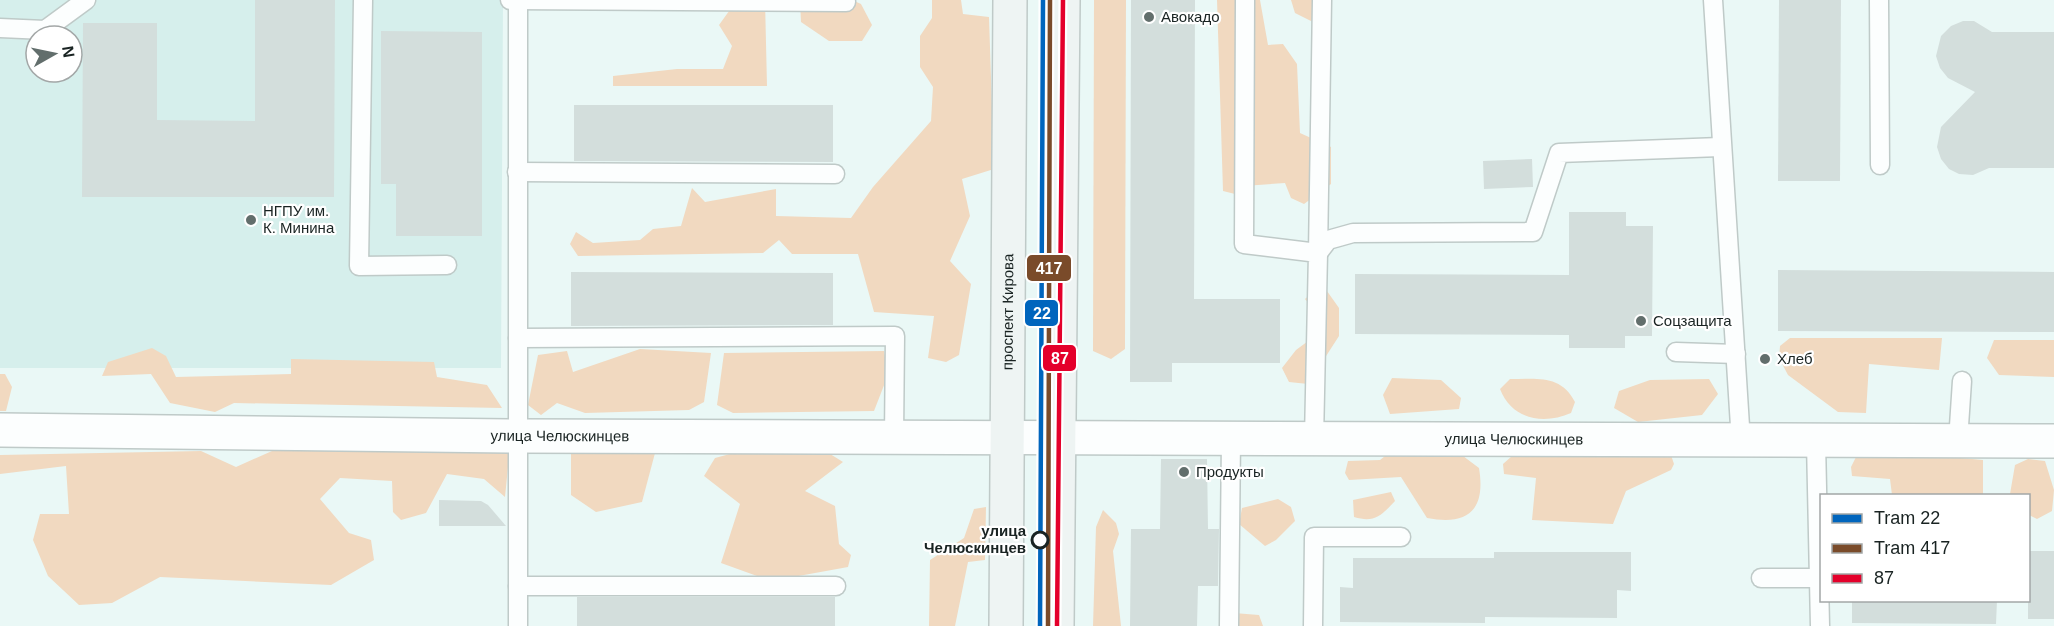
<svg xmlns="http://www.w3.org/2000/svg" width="2054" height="626" viewBox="0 0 2054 626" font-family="Helvetica,sans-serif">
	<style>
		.built { fill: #d6efec; fill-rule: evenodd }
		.green { fill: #f1d9c0 }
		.building { fill: #d3dedc }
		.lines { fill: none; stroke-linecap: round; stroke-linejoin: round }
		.lane-casing { stroke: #bfcac8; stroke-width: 21 }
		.street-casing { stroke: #bfcac8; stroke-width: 36 }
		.secondary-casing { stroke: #bfcac8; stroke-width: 36 }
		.lane { stroke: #fcfefe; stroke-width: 18 }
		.street { stroke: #fcfefe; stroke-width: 33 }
		.secondary { stroke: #eef4f3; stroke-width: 33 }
		.bus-1-casing { stroke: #fff; stroke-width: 9 }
		.bus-1 { stroke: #e4002b; stroke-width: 4.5 }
		.tram-1-casing { stroke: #fff; stroke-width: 9 }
		.tram-2-casing { stroke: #fff; stroke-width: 9 }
		.tram-1 { stroke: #0065bd; stroke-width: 4.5 }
		.tram-2 { stroke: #7a4b2a; stroke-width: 4.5 }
		.poi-dot { fill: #626e6c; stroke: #fff; stroke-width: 2 }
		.stop-dot { fill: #fff; stroke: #192322; stroke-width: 3 }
		.labels { text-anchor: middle; stroke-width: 4.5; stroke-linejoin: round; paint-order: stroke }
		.poi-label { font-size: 15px; fill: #192322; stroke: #fff; text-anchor: start }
		.street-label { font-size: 15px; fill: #192322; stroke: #fff }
		.stop-label { font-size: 15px; font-weight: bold; fill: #192322; stroke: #fff; text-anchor: end }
		.line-badge { stroke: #fff; stroke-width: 2 }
		.badge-label { font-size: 16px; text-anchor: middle; font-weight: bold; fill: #fff }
	</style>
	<rect width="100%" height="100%" fill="#eaf8f6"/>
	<path class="built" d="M0,0H503L501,368H0ZM36,36H72V72H36Z"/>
	<g class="green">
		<path d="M737,0H765L767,86H613V76L677,69H723L732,46L719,25Z"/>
		<path d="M852,0L861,4L872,25L862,41H829L801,22L800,1Z"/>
		<path d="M932,0H961L963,14L989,17L994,169L962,179L970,216L950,261L971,284L959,355L946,362L928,358L934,316L874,312L858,254H792L779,240L763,253L578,256L570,244L576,232L593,243L640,240L653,229L681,226L692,188L705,202L776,189V216L851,218L873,187L931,121L933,87L920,67V36L932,18Z"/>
		<path d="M1094,0H1126L1125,349L1111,359L1093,351Z"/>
		<path d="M1217,0H1260L1268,45L1283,44L1297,64L1300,133L1331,147V184L1304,204L1291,198L1285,183L1244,186L1235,194L1223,191Z"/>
		<path d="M1291,0H1325L1313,22L1295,13Z"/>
		<path d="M1322,284L1339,308V336L1308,384L1289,382L1282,368L1296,350L1319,333L1318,315L1305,299Z"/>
		<path d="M1790,338H1942L1939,370L1869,364L1866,413L1838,412L1788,375L1779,358L1780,346Z"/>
		<path d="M1994,340H2054V377L1999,375L1987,358Z"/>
		<path d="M152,348L166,356L176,377L291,374V359L434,362L437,377L487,385L502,408L234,403L215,412L170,403L151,374L102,376L108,362Z"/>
		<path d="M640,349L711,353L704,402L689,410L585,413L557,403L541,415L528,405L538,355L567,351L573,372Z"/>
		<path d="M884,351L888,375L874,411L733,413L717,405L724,353Z"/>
		<path d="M0,374H5L12,387L6,411H0Z"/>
		<path d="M1392,378L1441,380L1461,398L1459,409L1390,414L1383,395Z"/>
		<path d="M1510,379C1536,379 1561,374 1575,402L1571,413C1544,425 1512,420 1500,389Z"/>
		<path d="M1709,379L1718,394L1702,415L1638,422L1614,408L1619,391L1650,380Z"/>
		<path d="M510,447L505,497L484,479L447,474L426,513L401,520L393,512L392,481L340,478L320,499L349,533L371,540L374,560L331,585L160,577L112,603L79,605L48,576L33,540L40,514H69L66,466L0,474V455L201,451L236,467L272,451Z"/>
		<path d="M756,447L827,452L843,462L805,491L835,506L839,544L851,555L848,567L771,581L721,563L740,504L704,476L715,458Z"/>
		<path d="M571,451L655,453L642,502L596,512L571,495Z"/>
		<path d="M1389,453H1459L1479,468C1486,510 1468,526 1427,518L1401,477L1349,480L1345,473L1348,461L1380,460Z"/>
		<path d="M1671,455L1674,464L1671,470L1626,491L1613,524L1532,520L1536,478L1504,474L1503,464L1512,456Z"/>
		<path d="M1939,456L1983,460V495H1892L1890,479L1852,476L1851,467L1856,457Z"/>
		<path d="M2028,459L2045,461L2054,490L2052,511L2037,519L2029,515L2028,496L2010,494L2015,465Z"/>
		<path d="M1391,492L1395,501C1381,516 1374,523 1354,517L1353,500Z"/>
		<path d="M1278,499L1291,507L1295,521L1276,540L1265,546L1239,524L1242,508Z"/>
		<path d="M986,507L985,560L968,562L955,626H929L930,560L964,538L974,509Z"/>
		<path d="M1103,510L1116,523L1119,534L1113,551L1121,626H1093L1096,527Z"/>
		<path d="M1234,613L1259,615L1263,626H1233Z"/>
	</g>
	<g class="building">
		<path d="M255,0H335L334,197H82L83,23H157V120L255,121Z"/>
		<path d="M1131,0H1195L1194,299H1280V363H1172V382H1130Z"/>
		<path d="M1779,0H1841L1840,181H1778Z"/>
		<path d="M1963,21H1974L1992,32H2054V168H1989L1973,175L1959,174L1949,169L1941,159L1937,147L1941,127L1975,92L1948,78L1940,68L1936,56L1941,36L1951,26Z"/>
		<path d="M381,31L482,32V236H396V184H381Z"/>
		<path d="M574,105H833V162L574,161Z"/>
		<path d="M1532,159L1533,187L1484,189L1483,161Z"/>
		<path d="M1569,212H1626V226H1653L1652,336H1625V348H1569V335L1355,334V274L1569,275Z"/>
		<path d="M1778,270L2054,272V332L1778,331Z"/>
		<path d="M571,272L833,273V325L571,326Z"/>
		<path d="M1161,459H1207L1208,529H1219L1218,586H1198L1197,626H1130L1131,529H1160Z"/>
		<path d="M439,500L481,501L488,505L506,526H439Z"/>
		<rect x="2028" y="551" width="26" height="68"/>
		<path d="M1494,552H1631V591L1617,590V618L1485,617V623L1340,622V587L1353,588V558H1494Z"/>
		<rect x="577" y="597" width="258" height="29"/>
		<path d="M1852,600H1997L1996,624L1852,623Z"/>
	</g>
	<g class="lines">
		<g class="lane-casing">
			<g id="lane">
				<path d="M363,0L359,266L447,265"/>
				<path d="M510,0L846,2"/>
				<path d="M1245,0L1244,244L1318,253L1314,439"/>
				<path d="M1713,0L1741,442"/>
				<path d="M1879,0L1880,165"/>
				<path d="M0,28L45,30L86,0"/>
				<path d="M517,172L835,174"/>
				<path d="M1318,253L1328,240L1353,233L1533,232L1559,153L1720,147"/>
				<path d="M1318,253L1322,0"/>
				<path d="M518,338L895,336L894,437"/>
				<path d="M1676,352L1736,354"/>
				<path d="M1958,441L1962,381"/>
				<path d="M1816,442L1820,626"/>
				<path d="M1761,578H1819"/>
				<path d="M518,586H836"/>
				<path d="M518,626V0"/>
				<path d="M1229,626L1231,439"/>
				<path d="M1313,626L1314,537H1401"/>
			</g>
		</g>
		<g class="street-casing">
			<g id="street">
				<path id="s1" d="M0,430L518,436L2054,441"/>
			</g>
		</g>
		<g class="secondary-casing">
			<g id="secondary">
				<path id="s2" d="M1006,626L1010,0"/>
				<path d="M1057,626L1063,0"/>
			</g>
		</g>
		<use href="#lane" class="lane"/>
		<use href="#street" class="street"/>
		<use href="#secondary" class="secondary"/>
		<g class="bus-1-casing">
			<path id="bus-1" d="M1057,626L1063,0"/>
		</g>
		<use href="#bus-1" class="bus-1"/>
		<g class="tram-1-casing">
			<path id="tram-1" d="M1040,626L1043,0"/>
		</g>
		<g class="tram-2-casing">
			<path id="tram-2" d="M1048,626L1050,0"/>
		</g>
		<use href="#tram-1" class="tram-1"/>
		<use href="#tram-2" class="tram-2"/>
	</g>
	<g class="poi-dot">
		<circle cx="1149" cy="17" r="6"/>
		<circle cx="251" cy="220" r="6"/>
		<circle cx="1641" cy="321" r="6"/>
		<circle cx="1765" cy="359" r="6"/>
		<circle cx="1184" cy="472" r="6"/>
	</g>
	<circle class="stop-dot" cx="1040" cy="540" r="8"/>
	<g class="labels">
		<g class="poi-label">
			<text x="1161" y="22">Авокадо</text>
			<text x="263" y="216">НГПУ им.<tspan x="263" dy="17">К. Минина</tspan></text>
			<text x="1653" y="326">Соцзащита</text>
			<text x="1777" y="364">Хлеб</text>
			<text x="1196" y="477">Продукты</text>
		</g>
		<g class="street-label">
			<text dy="5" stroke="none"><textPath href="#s2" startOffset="314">проспект Кирова</textPath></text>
			<text dy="5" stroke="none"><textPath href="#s1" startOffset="560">улица Челюскинцев</textPath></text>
			<text dy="5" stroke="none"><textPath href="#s1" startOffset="1514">улица Челюскинцев</textPath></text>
		</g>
		<g class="stop-label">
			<text x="1026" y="536">улица<tspan x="1026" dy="17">Челюскинцев</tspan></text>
		</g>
	</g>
	<g class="line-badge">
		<rect x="1026" y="254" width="46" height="28" rx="6" fill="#7a4b2a"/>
		<rect x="1024" y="299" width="35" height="28" rx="6" fill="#0065bd"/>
		<rect x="1042" y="344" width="35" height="28" rx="6" fill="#e4002b"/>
	</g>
	<g class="badge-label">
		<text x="1049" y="274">417</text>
		<text x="1042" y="319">22</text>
		<text x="1060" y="364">87</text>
	</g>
	<rect x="1820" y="494" width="210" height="108" fill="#ffffff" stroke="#a3a7a7" stroke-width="1.5"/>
	<rect x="1832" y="514" width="30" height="9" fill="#0065bd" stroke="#a3a7a7" stroke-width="1.5"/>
	<text x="1874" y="524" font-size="18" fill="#192322">Tram 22</text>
	<rect x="1832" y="544" width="30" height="9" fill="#7a4b2a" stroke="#a3a7a7" stroke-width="1.5"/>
	<text x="1874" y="554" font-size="18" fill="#192322">Tram 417</text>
	<rect x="1832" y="574" width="30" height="9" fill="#e4002b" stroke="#a3a7a7" stroke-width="1.5"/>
	<text x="1874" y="584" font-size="18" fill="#192322">87</text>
	<g transform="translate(54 54) rotate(81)"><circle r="28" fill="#ffffff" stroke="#a3a7a7" stroke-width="1.5"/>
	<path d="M0-4.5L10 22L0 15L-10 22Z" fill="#626e6c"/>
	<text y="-9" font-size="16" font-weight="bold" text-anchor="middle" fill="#192322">N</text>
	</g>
</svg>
